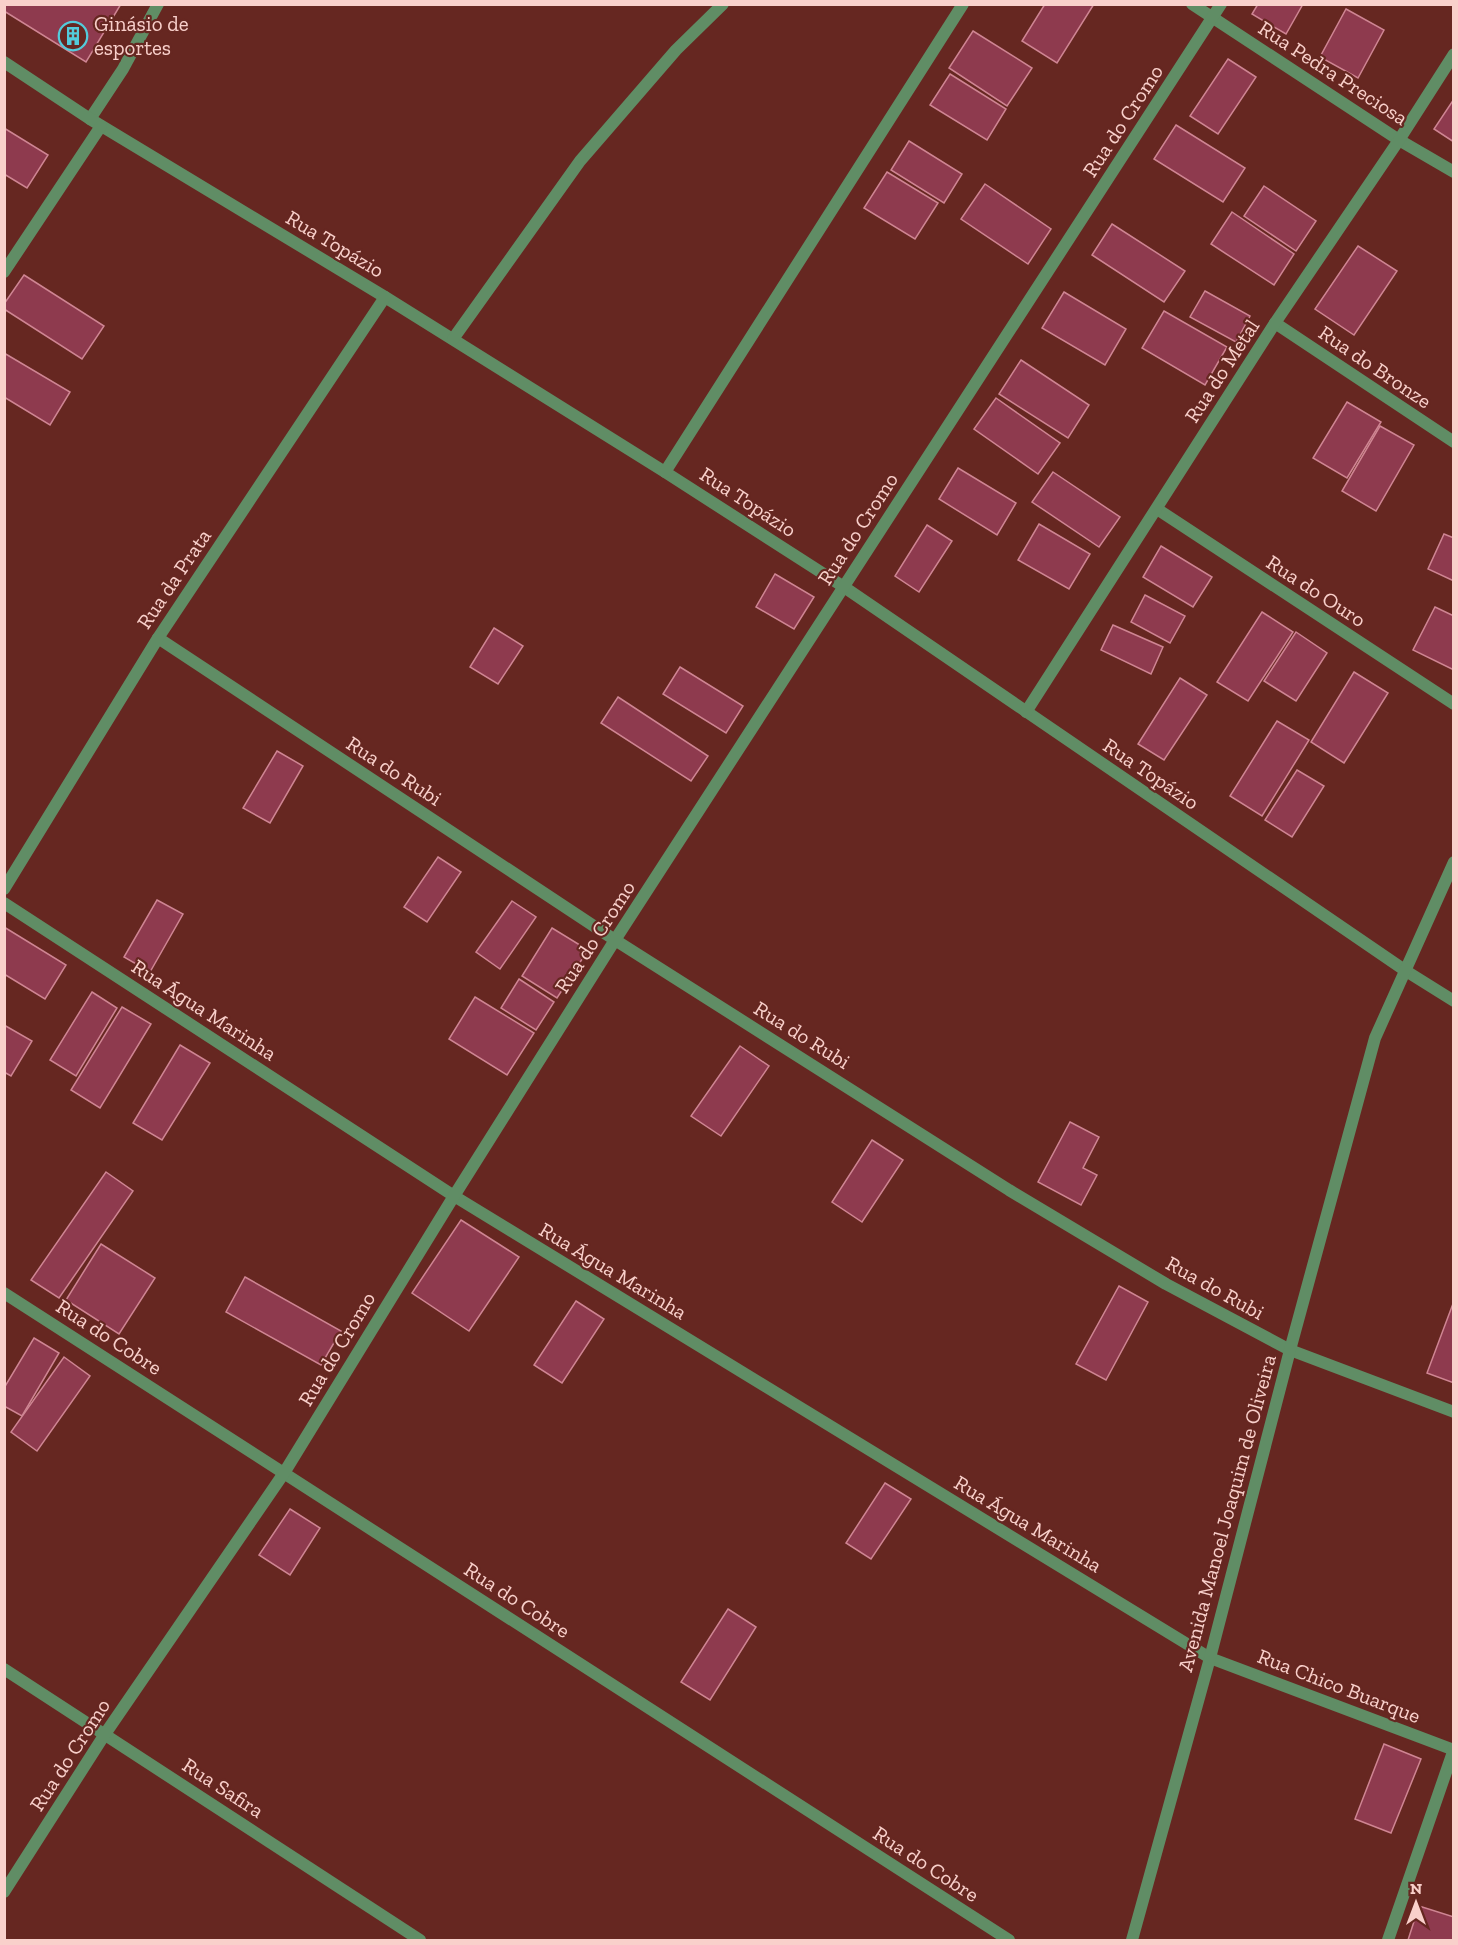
<svg xmlns="http://www.w3.org/2000/svg" width="1458" height="1945" viewBox="0 0 1458 1945" font-family="'Zilla Slab',serif">
	<style>
		.building { fill: #8e3a4e; stroke: #cf8593; stroke-width: 1.5 }
		.lines { fill: none; stroke-linecap: round; stroke-linejoin: round }
		.service { stroke: #608d65; stroke-width: 12 }
		.minor { stroke: #608d65; stroke-width: 12 }
		.labels { text-anchor: middle; stroke-width: 4.5; stroke-linejoin: round; paint-order: stroke }
		.poi-label { font-size: 21px; fill: #f9d0cb; stroke: #662721; text-anchor: start }
		.street-label { font-size: 21px; fill: #f9d0cb; stroke: #662721 }
	</style>
	<rect width="100%" height="100%" fill="#662721"/>
	<g class="building">
		<path d="M4,4H121L86,62L4,11Z"/>
		<path d="M1045,4H1094L1057,63L1022,41Z"/>
		<path d="M1258,4H1303L1286,34L1252,14Z"/>
		<path d="M1346,9L1384,30L1358,78L1320,57Z"/>
		<path d="M973,31L1032,68L1007,106L949,68Z"/>
		<path d="M1228,59L1256,77L1218,134L1190,116Z"/>
		<path d="M950,74L1006,109L987,140L930,105Z"/>
		<path d="M1454,99V142L1434,129Z"/>
		<path d="M1176,125L1245,168L1223,202L1154,159Z"/>
		<path d="M4,128L48,155L27,188L4,174Z"/>
		<path d="M909,141L962,174L944,203L891,170Z"/>
		<path d="M887,172L938,203L915,239L864,208Z"/>
		<path d="M985,184L1051,229L1028,264L961,219Z"/>
		<path d="M1264,186L1316,221L1296,251L1244,216Z"/>
		<path d="M1232,212L1294,254L1274,285L1211,244Z"/>
		<path d="M1112,224L1185,271L1164,302L1092,255Z"/>
		<path d="M1358,246L1397,271L1354,335L1315,309Z"/>
		<path d="M24,275L104,326L82,359L4,309V304Z"/>
		<path d="M1205,291L1250,316L1236,342L1190,317Z"/>
		<path d="M1064,292L1126,329L1105,365L1042,328Z"/>
		<path d="M1164,311L1227,347L1205,385L1142,348Z"/>
		<path d="M4,353L70,392L50,425L4,397Z"/>
		<path d="M1021,360L1089,405L1068,438L999,394Z"/>
		<path d="M996,398L1060,443L1038,474L974,429Z"/>
		<path d="M1347,402L1381,422L1347,478L1313,458Z"/>
		<path d="M1380,426L1414,445L1376,511L1342,491Z"/>
		<path d="M958,468L1016,503L997,535L939,499Z"/>
		<path d="M1053,472L1120,517L1099,547L1032,502Z"/>
		<path d="M1039,524L1090,554L1069,589L1018,560Z"/>
		<path d="M927,525L952,541L919,592L895,576Z"/>
		<path d="M1444,534L1454,538V581L1428,569Z"/>
		<path d="M1161,546L1212,577L1193,607L1143,577Z"/>
		<path d="M775,574L814,597L794,629L756,607Z"/>
		<path d="M1145,595L1185,616L1170,643L1131,622Z"/>
		<path d="M1435,607L1454,616V670L1413,650Z"/>
		<path d="M1262,612L1293,632L1248,701L1217,682Z"/>
		<path d="M1113,625L1163,647L1151,674L1101,650Z"/>
		<path d="M494,628L523,646L498,684L470,667Z"/>
		<path d="M1296,632L1327,653L1296,701L1264,681Z"/>
		<path d="M680,667L743,706L726,733L663,694Z"/>
		<path d="M1354,672L1388,693L1344,763L1311,742Z"/>
		<path d="M1180,678L1207,695L1164,760L1138,744Z"/>
		<path d="M618,697L708,756L691,781L601,723Z"/>
		<path d="M1277,721L1309,740L1262,816L1230,796Z"/>
		<path d="M277,751L303,766L270,823L243,808Z"/>
		<path d="M1297,770L1324,786L1292,837L1265,820Z"/>
		<path d="M438,857L461,872L427,922L404,907Z"/>
		<path d="M157,900L183,914L150,972L124,957Z"/>
		<path d="M512,901L536,917L500,969L476,952Z"/>
		<path d="M4,927L66,965L45,999L4,974Z"/>
		<path d="M552,928L588,950L557,998L522,976Z"/>
		<path d="M519,979L554,1002L536,1030L501,1008Z"/>
		<path d="M92,992L117,1008L76,1076L50,1060Z"/>
		<path d="M475,997L534,1033L507,1075L449,1039Z"/>
		<path d="M122,1007L151,1024L100,1108L71,1090Z"/>
		<path d="M4,1025L32,1041L11,1076L4,1072Z"/>
		<path d="M180,1045L210,1063L162,1140L133,1123Z"/>
		<path d="M740,1046L769,1066L721,1136L691,1116Z"/>
		<path d="M1070,1122L1099,1137L1083,1168L1097,1175L1081,1205L1038,1182Z"/>
		<path d="M872,1140L903,1160L862,1222L832,1202Z"/>
		<path d="M106,1172L133,1191L59,1298L31,1280Z"/>
		<path d="M461,1220L519,1257L469,1331L412,1293Z"/>
		<path d="M101,1244L155,1278L119,1334L66,1300Z"/>
		<path d="M245,1277L341,1331L321,1365L226,1312Z"/>
		<path d="M1119,1286L1148,1302L1106,1380L1076,1364Z"/>
		<path d="M576,1301L604,1319L562,1383L534,1365Z"/>
		<path d="M1454,1301V1383L1427,1373Z"/>
		<path d="M34,1338L59,1353L22,1416L4,1406V1388Z"/>
		<path d="M64,1357L90,1376L37,1451L11,1432Z"/>
		<path d="M885,1483L911,1499L871,1559L846,1543Z"/>
		<path d="M290,1509L320,1528L290,1575L259,1555Z"/>
		<path d="M728,1609L756,1627L710,1700L681,1682Z"/>
		<path d="M1384,1744L1421,1759L1391,1833L1355,1819Z"/>
		<path d="M1419,1906L1454,1917V1940H1408Z"/>
	</g>
	<g class="lines">
		<path class="service" d="M90,119L123,69L158,4"/>
		<g class="minor">
			<path d="M1192,4L1399,140L1454,172"/>
			<path d="M4,62L90,119L385,297L665,472L844,587L1406,971L1454,1001"/>
			<path d="M4,272L101,126"/>
			<path d="M1275,323L1454,442"/>
			<path d="M453,339L580,161L676,50L723,4"/>
			<path d="M665,472L963,4"/>
			<path d="M1157,509L1454,704"/>
			<path d="M158,638L615,940L1009,1190L1166,1284L1290,1350L1454,1412"/>
			<path d="M1026,712L1275,323L1399,140L1454,54"/>
			<path d="M4,889L158,638L385,297"/>
			<path d="M4,903L454,1196L1210,1658L1454,1750"/>
			<path d="M4,1293L1009,1940"/>
			<path d="M4,1669L420,1940"/>
			<path d="M4,1892L105,1734L284,1473L454,1196L615,940L1221,4"/>
			<path d="M1132,1940L1210,1658L1290,1350L1375,1038L1454,862"/>
			<path d="M1388,1940L1454,1749"/>
		</g>
	</g>
	<defs>
		<g id="building-ring" transform="scale(1.5)"><circle r="9.5" fill="#662721" stroke="#53cbdb" stroke-width="1.5"/><path d="M-4-6H4V6H1V3H-1V6H-4ZM-2.5-4.3h1.7v1.8h-1.7ZM.8-4.3h1.7v1.8H.8ZM-2.5-1h1.7V.8h-1.7ZM.8-1h1.7V.8H.8Z" fill="#53cbdb"/></g>
	</defs>
	<g fill-rule="evenodd">
		<use href="#building-ring" x="73" y="36"/>
	</g>
	<g class="labels">
		<g class="poi-label">
			<text x="94" y="31">Ginásio de<tspan x="94" dy="24">esportes</tspan></text>
		</g>
		<g class="street-label">
			<text transform="translate(1333 73) rotate(33)" y="7">Rua Pedra Preciosa</text>
			<text transform="translate(1123 121) rotate(-57)" y="7">Rua do Cromo</text>
			<text transform="translate(335 244) rotate(31)" y="7">Rua Topázio</text>
			<text transform="translate(1375 367) rotate(34)" y="7">Rua do Bronze</text>
			<text transform="translate(1222 371) rotate(-57)" y="7">Rua do Metal</text>
			<text transform="translate(748 502) rotate(33)" y="7">Rua Topázio</text>
			<text transform="translate(858 529) rotate(-57)" y="7">Rua do Cromo</text>
			<text transform="translate(174 579) rotate(-56)" y="7">Rua da Prata</text>
			<text transform="translate(1316 591) rotate(33)" y="7">Rua do Ouro</text>
			<text transform="translate(394 771) rotate(33)" y="7">Rua do Rubi</text>
			<text transform="translate(1151 774) rotate(34)" y="7">Rua Topázio</text>
			<text transform="translate(595 937) rotate(-57)" y="7">Rua do Cromo</text>
			<text transform="translate(204 1010) rotate(33)" y="7">Rua Água Marinha</text>
			<text transform="translate(802 1035) rotate(32)" y="7">Rua do Rubi</text>
			<text transform="translate(613 1271) rotate(31)" y="7">Rua Água Marinha</text>
			<text transform="translate(1215 1288) rotate(29)" y="7">Rua do Rubi</text>
			<text transform="translate(109 1337) rotate(33)" y="7">Rua do Cobre</text>
			<text transform="translate(337 1349) rotate(-59)" y="7">Rua do Cromo</text>
			<text transform="translate(1227 1513) rotate(-75)" y="7">Avenida Manoel Joaquim de Oliveira</text>
			<text transform="translate(1028 1524) rotate(31)" y="7">Rua Água Marinha</text>
			<text transform="translate(517 1600) rotate(33)" y="7">Rua do Cobre</text>
			<text transform="translate(1339 1686) rotate(21)" y="7">Rua Chico Buarque</text>
			<text transform="translate(70 1755) rotate(-57)" y="7">Rua do Cromo</text>
			<text transform="translate(223 1788) rotate(33)" y="7">Rua Safira</text>
			<text transform="translate(926 1864) rotate(33)" y="7">Rua do Cobre</text>
		</g>
	</g>
	<rect width="1458" height="1945" fill="none" stroke="#f9d0cb" stroke-width="12"/>
	<g transform="translate(1416 1903)" stroke="#662721" stroke-width="4.5" paint-order="stroke">
	<path d="M0-4.5L10 22L0 15L-10 22Z" fill="#f9d0cb"/>
	<text y="-9" font-size="16" font-weight="bold" text-anchor="middle" fill="#f9d0cb">N</text>
	</g>
</svg>
